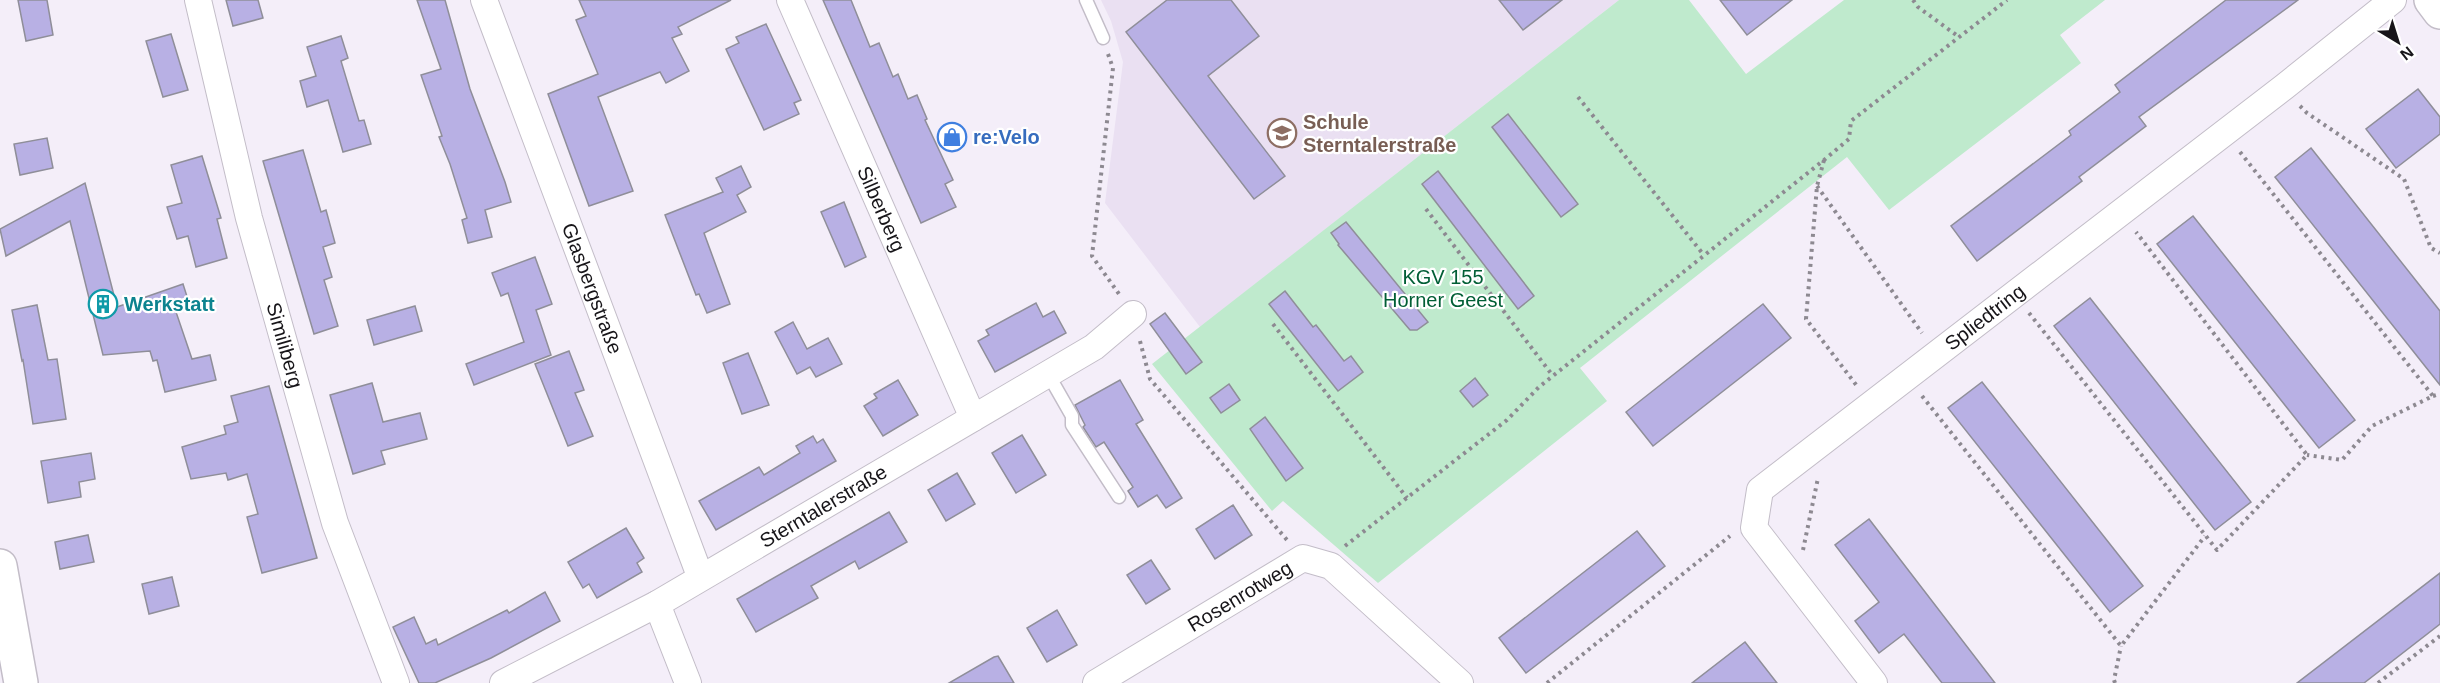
<svg xmlns="http://www.w3.org/2000/svg" width="2440" height="683" viewBox="0 0 2440 683" font-family="Arial,sans-serif">
	<style>
		.built { fill: #eae0f2 }
		.green { fill: #bfeacd }
		.building { fill: #b8b0e4; stroke: #8f8e99; stroke-width: 1.5 }
		.lines { fill: none; stroke-linecap: round; stroke-linejoin: round }
		.lane-casing { stroke: #c3bdc8; stroke-width: 15 }
		.street-casing { stroke: #c3bdc8; stroke-width: 28 }
		.secondary-casing { stroke: #c3bdc8; stroke-width: 36 }
		.path { stroke: #8d8991; stroke-width: 4; stroke-dasharray: 3 4.5; stroke-linecap: butt }
		.lane { stroke: #fff; stroke-width: 12 }
		.street { stroke: #fff; stroke-width: 26 }
		.secondary { stroke: #fff; stroke-width: 33 }
		.labels { text-anchor: middle; stroke-width: 4.5; stroke-linejoin: round; paint-order: stroke }
		.education-label { font-size: 20px; font-weight: bold; fill: #785e54; stroke: #fff; text-anchor: start }
		.shop-label { font-size: 20px; font-weight: bold; fill: #366cbe; stroke: #fff; text-anchor: start }
		.street-label { font-size: 20px; fill: #171519; stroke: #fff }
		.park-label { font-size: 20px; fill: #015e35; stroke: #fff }
		.culture-label { font-size: 20px; font-weight: bold; fill: #0d838f; stroke: #fff; text-anchor: start }
	</style>
	<rect width="100%" height="100%" fill="#f4eef9"/>
	<path class="built" d="M1101,0H1619L1200,327L1105,203L1123,62L1111,21Z"/>
	<path class="green" d="M1619,0H1689L1746,74L1844,0H2105L2060,35L2081,63L1889,210L1847,157L1580,368L1607,401L1378,583L1283,501L1272,511L1152,364Z"/>
	<g class="building">
		<path d="M18,0H47L53,35L26,41Z"/>
		<path d="M226,0H258L263,18L233,26Z"/>
		<path d="M417,0H445L470,89L505,182L511,202L485,210L492,237L468,243L462,220L467,218L450,164L439,137L442,136L421,75L441,69Z"/>
		<path d="M579,0H731L678,27L682,34L672,38L689,71L666,83L660,72L598,97L633,191L589,206L548,94L598,74L576,20L586,16Z"/>
		<path d="M823,0H851L870,47L879,43L893,77L898,74L908,99L917,95L927,119L925,120L953,180L945,184L956,207L921,223Z"/>
		<path d="M1167,0H1231L1259,36L1208,76L1285,176L1254,199L1126,32Z"/>
		<path d="M1499,0H1562L1523,30Z"/>
		<path d="M1720,0H1792L1747,35Z"/>
		<path d="M2226,0H2298L2139,117L2146,126L2079,177L2082,181L1977,261L1951,226L2071,135L2069,131L2120,92L2115,85Z"/>
		<path d="M766,24L801,100L794,103L799,114L764,130L726,49L739,43L736,37Z"/>
		<path d="M171,34L188,90L163,97L146,41Z"/>
		<path d="M341,36L348,58L341,61L359,121L364,120L371,144L343,152L328,100L307,107L300,81L316,76L307,47Z"/>
		<path d="M2418,89L2440,117V134L2396,168L2366,129Z"/>
		<path d="M1508,114L1578,204L1561,217L1492,127Z"/>
		<path d="M47,138L53,168L20,175L14,144Z"/>
		<path d="M2311,148L2440,311V385L2275,177Z"/>
		<path d="M303,150L321,212L326,210L335,243L323,247L332,277L324,280L338,326L314,334L263,161Z"/>
		<path d="M202,156L221,218L217,219L227,258L196,267L188,236L177,239L167,207L182,203L171,165Z"/>
		<path d="M741,166L751,187L737,195L746,212L704,233L730,304L707,313L699,294L696,295L665,215L723,192L716,178Z"/>
		<path d="M1438,171L1534,296L1518,309L1422,184Z"/>
		<path d="M85,183L117,307L183,284L190,306L176,312L192,359L210,355L216,380L165,392L157,360L153,361L150,351L103,355L70,221L6,256L0,229Z"/>
		<path d="M844,202L866,257L845,267L821,212Z"/>
		<path d="M2193,216L2355,420L2319,448L2157,244Z"/>
		<path d="M1346,222L1428,322L1417,330H1410L1338,245L1339,244L1331,233Z"/>
		<path d="M535,257L552,304L536,310L551,355L474,385L466,364L524,342L508,293L501,296L492,273Z"/>
		<path d="M1285,291L1313,327L1316,325L1344,361L1351,356L1363,372L1338,391L1269,304Z"/>
		<path d="M2090,298L2251,502L2215,530L2054,326Z"/>
		<path d="M1036,303L1043,317L1054,311L1066,333L995,372L978,341L989,335L986,330Z"/>
		<path d="M1763,304L1791,338L1653,446L1626,412Z"/>
		<path d="M37,305L48,360L57,359L66,419L33,424L23,360L22,361L12,310Z"/>
		<path d="M415,306L422,331L374,345L367,320Z"/>
		<path d="M1165,313L1202,362L1186,374L1150,324Z"/>
		<path d="M793,322L807,349L828,338L842,364L816,377L810,367L797,374L775,332Z"/>
		<path d="M569,351L584,390L575,393L593,436L568,446L535,364Z"/>
		<path d="M748,353L769,405L742,414L723,363Z"/>
		<path d="M1475,378L1488,395L1473,407L1460,391Z"/>
		<path d="M898,380L918,415L883,436L864,406L877,398L874,394Z"/>
		<path d="M1120,380L1143,420L1136,424L1182,498L1166,508L1157,495L1138,507L1128,491L1133,487L1104,442L1096,447L1083,427L1085,425L1075,405Z"/>
		<path d="M1982,382L2143,586L2110,612L1948,408Z"/>
		<path d="M372,383L383,422L420,413L427,439L381,451L385,464L353,474L330,395Z"/>
		<path d="M1229,384L1240,400L1221,413L1210,398Z"/>
		<path d="M269,386L317,558L262,573L247,517L258,514L247,474L228,480L226,473L191,479L182,447L226,434L224,426L238,422L231,396Z"/>
		<path d="M1265,417L1303,468L1286,481L1250,429Z"/>
		<path d="M1022,435L1046,475L1016,493L992,453Z"/>
		<path d="M813,436L817,443L823,439L836,461L716,530L699,501L759,467L764,475L800,453L796,446Z"/>
		<path d="M91,453L95,479L79,482L81,497L48,503L41,461Z"/>
		<path d="M957,473L975,504L946,521L928,490Z"/>
		<path d="M1233,505L1252,535L1215,559L1196,529Z"/>
		<path d="M889,512L907,542L859,569L855,561L811,586L818,598L756,632L737,599Z"/>
		<path d="M1869,519L1995,683H1942L1904,634L1879,653L1855,621L1879,602L1835,545Z"/>
		<path d="M626,528L644,558L637,563L642,572L597,598L589,584L583,588L568,562Z"/>
		<path d="M1637,531L1665,566L1526,673L1499,638Z"/>
		<path d="M88,535L94,562L60,569L55,542Z"/>
		<path d="M1151,560L1170,589L1146,604L1127,575Z"/>
		<path d="M2440,573V624L2364,683H2297Z"/>
		<path d="M172,577L179,606L149,614L142,584Z"/>
		<path d="M545,592L560,621L491,658L435,683H419L393,627L414,617L426,644L436,639L438,645L507,610L509,613Z"/>
		<path d="M1057,610L1077,645L1047,662L1027,628Z"/>
		<path d="M1745,642L1777,683H1692Z"/>
		<path d="M998,656L1014,683H949L994,657Z"/>
	</g>
	<g class="lines">
		<g class="lane-casing">
			<g id="lane">
				<path d="M1086,0L1103,38"/>
				<path d="M1048,374L1072,416V425L1119,497"/>
			</g>
		</g>
		<g class="street-casing">
			<g id="street">
				<path id="s1" d="M198,0L249,218L335,523L396,683"/>
				<path id="s2" d="M484,0L700,576"/>
				<path id="s3" d="M790,0L973,418"/>
				<path d="M657,604L688,683"/>
				<path id="s4" d="M503,683L657,604L1094,347L1133,314"/>
				<path id="s5" d="M1096,683L1303,558L1331,566L1460,683"/>
				<path id="s6" d="M1874,683L1754,528L1760,490L2284,87L2393,0"/>
			</g>
		</g>
		<g class="secondary-casing">
			<g id="secondary">
				<path d="M2431,0L2440,12"/>
				<path d="M0,566L21,683"/>
			</g>
		</g>
		<g class="path">
			<path d="M1913,0L1918,7L1959,37"/>
			<path d="M1108,54L1113,68L1092,256L1119,294"/>
			<path d="M1578,97L1703,254"/>
			<path d="M2300,106L2307,113L2404,179L2431,248L2440,253"/>
			<path d="M2240,152L2433,396L2372,426L2342,460L2307,455"/>
			<path d="M1824,160L1817,186L1806,319L1857,386"/>
			<path d="M1817,186L1922,333"/>
			<path d="M1426,209L1553,376"/>
			<path d="M2029,313L2217,550L2307,455L2136,232"/>
			<path d="M1273,324L1407,498"/>
			<path d="M1140,341L1150,379L1287,540"/>
			<path d="M1922,396L2121,646L2205,536"/>
			<path d="M2433,396L2440,394"/>
			<path d="M1345,546L1507,420L1539,387L1824,160L1849,139L1851,121L2007,0"/>
			<path d="M1803,550L1818,478"/>
			<path d="M1547,683L1730,536"/>
			<path d="M2115,683L2114,680L2121,646"/>
			<path d="M2378,683L2440,636"/>
		</g>
		<use href="#lane" class="lane"/>
		<use href="#street" class="street"/>
		<use href="#secondary" class="secondary"/>
	</g>
	<defs>
		<g id="school-ring" transform="scale(1.5)"><circle r="9.5" fill="#fff" stroke="#8d6e63" stroke-width="1.5"/><path d="M0-5L7-2L0 1L-7-2ZM-4 1L0 2.5L4 1V4Q0 6-4 4Z" fill="#8d6e63"/></g>
		<g id="shop-ring" transform="scale(1.5)"><circle r="9.5" fill="#fff" stroke="#3f7fe0" stroke-width="1.5"/><path d="M-5-2.5h2.3a2.7 3.5 0 0 1 5.4 0H5L5.5 6h-11ZM-1.5-2.5h3a1.5 2.3 0 0 0-3 0Z" fill="#3f7fe0"/></g>
		<g id="building-ring" transform="scale(1.5)"><circle r="9.5" fill="#fff" stroke="#0f9aa8" stroke-width="1.5"/><path d="M-4-6H4V6H1V3H-1V6H-4ZM-2.5-4.3h1.7v1.8h-1.7ZM.8-4.3h1.7v1.8H.8ZM-2.5-1h1.7V.8h-1.7ZM.8-1h1.7V.8H.8Z" fill="#0f9aa8"/></g>
	</defs>
	<g fill-rule="evenodd">
		<use href="#school-ring" x="1282" y="133"/>
		<use href="#shop-ring" x="952" y="137"/>
		<use href="#building-ring" x="103" y="304"/>
	</g>
	<g class="labels">
		<g class="education-label">
			<text x="1303" y="129">Schule<tspan x="1303" dy="23">Sterntalerstraße</tspan></text>
		</g>
		<g class="shop-label">
			<text x="973" y="144">re:Velo</text>
		</g>
		<g class="street-label">
			<text dy="7" stroke="none"><textPath href="#s3" startOffset="228">Silberberg</textPath></text>
			<text dy="7" stroke="none"><textPath href="#s2" startOffset="308">Glasbergstraße</textPath></text>
			<text dy="7" stroke="none"><textPath href="#s6" startOffset="518">Spliedtring</textPath></text>
			<text dy="7" stroke="none"><textPath href="#s1" startOffset="356">Similiberg</textPath></text>
			<text dy="7" stroke="none"><textPath href="#s4" startOffset="366">Sterntalerstraße</textPath></text>
			<text dy="7" stroke="none"><textPath href="#s5" startOffset="168">Rosenrotweg</textPath></text>
		</g>
		<g class="park-label">
			<text x="1443" y="284">KGV 155<tspan x="1443" dy="23">Horner Geest</tspan></text>
		</g>
		<g class="culture-label">
			<text x="124" y="311">Werkstatt</text>
		</g>
	</g>
	<g transform="translate(2398 42) rotate(142)" stroke="#ffffff" stroke-width="4.5" paint-order="stroke">
	<path d="M0-4.5L10 22L0 15L-10 22Z" fill="#171519"/>
	<text y="-9" font-size="16" font-weight="bold" text-anchor="middle" fill="#171519">N</text>
	</g>
</svg>
